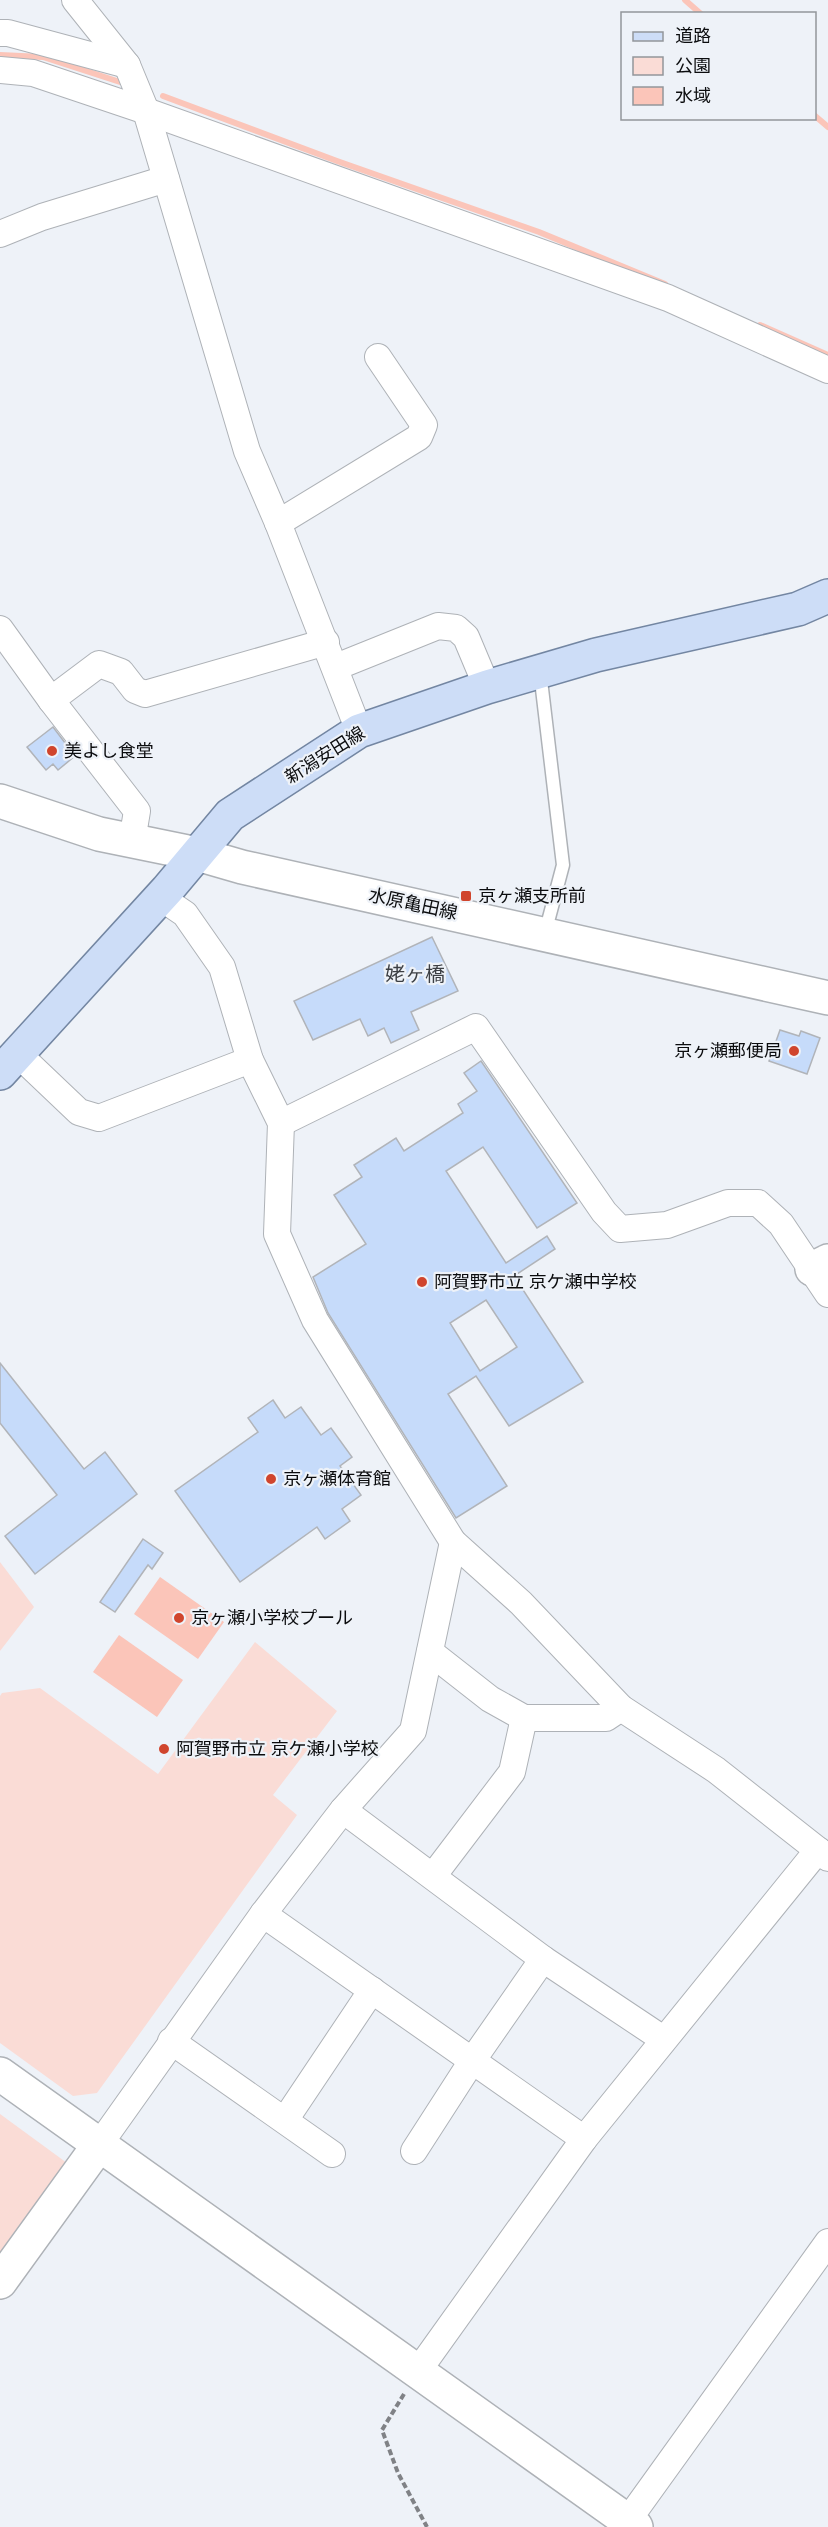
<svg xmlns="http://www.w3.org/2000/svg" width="828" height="2527" viewBox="0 0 828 2527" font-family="Roboto,'Noto Sans JP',sans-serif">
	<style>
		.green { fill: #fadcd6 }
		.water { fill: #fbc5b9 }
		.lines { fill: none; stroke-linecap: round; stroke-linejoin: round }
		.stream { stroke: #fbc5b9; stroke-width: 6 }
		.building { fill: #c6dbfa; stroke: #b1b4b9; stroke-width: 1.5; fill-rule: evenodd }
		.lane-casing { stroke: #aeb2b7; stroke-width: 15 }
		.street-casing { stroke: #aeb2b7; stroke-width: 28 }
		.secondary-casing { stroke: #aeb2b7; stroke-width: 36 }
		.primary-casing { stroke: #7386a2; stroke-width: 36 }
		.path { stroke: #808286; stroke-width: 4; stroke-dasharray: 6 3; stroke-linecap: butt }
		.lane { stroke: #fff; stroke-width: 12 }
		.street { stroke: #fff; stroke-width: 26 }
		.secondary { stroke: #fff; stroke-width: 33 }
		.primary { stroke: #cdddf7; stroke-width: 33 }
		.poi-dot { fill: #d0452d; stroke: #eef2f8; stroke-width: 2 }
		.labels { text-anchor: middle; stroke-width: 4.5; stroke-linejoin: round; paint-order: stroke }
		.poi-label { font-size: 18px; fill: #0b0c0e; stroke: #eef2f8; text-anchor: start }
		.street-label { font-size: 18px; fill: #0b0c0e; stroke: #eef2f8 }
		.neighbourhood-label { font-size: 20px; fill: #3c3f44; stroke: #eef2f8 }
	</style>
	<rect width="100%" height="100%" fill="#eef2f8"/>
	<g class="green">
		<path d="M0,1562L34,1607L0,1651Z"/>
		<path d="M255,1642L337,1711L273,1795L297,1815L97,2093L73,2096L0,2043V1696L2,1693L40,1688L158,1774Z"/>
		<path d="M0,2114L67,2163L0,2259Z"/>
	</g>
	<g class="water">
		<path d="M160,1577L224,1622L198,1659L134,1614Z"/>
		<path d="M119,1635L183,1680L157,1717L93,1672Z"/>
	</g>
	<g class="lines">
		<g class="stream">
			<path d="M685,0L701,14"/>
			<path d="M0,55L43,57L120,82"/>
			<path d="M163,96L337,161L539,232L665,284"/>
			<path d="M814,115L828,127"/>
			<path d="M760,325L828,355"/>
		</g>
	</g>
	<g class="building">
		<path d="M53,727L75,756L58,770L53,764L46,770L27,747Z"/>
		<path d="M432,937L458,991L411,1012L419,1030L391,1043L384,1028L368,1036L360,1019L313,1040L294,1001Z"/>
		<path d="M780,1030L799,1036L801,1031L820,1038L807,1074L769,1061Z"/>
		<path d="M481,1061L577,1203L537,1228L483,1147L446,1171L506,1263L547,1236L555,1249L514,1276L583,1382L509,1426L476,1376L448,1394L507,1486L456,1518L328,1313L313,1277L366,1244L334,1195L362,1177L354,1165L396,1138L404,1151L463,1113L458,1104L477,1091L464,1073ZM486,1300L517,1347L480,1371L450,1323Z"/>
		<path d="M0,1363L84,1469L105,1452L137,1494L35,1574L5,1536L57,1495L0,1423Z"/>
		<path d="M273,1400L285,1418L301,1407L321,1435L331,1428L352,1457L340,1466L361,1495L342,1509L350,1521L325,1539L317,1527L240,1582L175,1491L258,1432L248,1418Z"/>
		<path d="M143,1539L163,1553L152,1569L148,1565L115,1612L100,1602Z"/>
	</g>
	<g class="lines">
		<g class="lane-casing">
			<path id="lane" d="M540,672L563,865L545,933"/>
		</g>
		<g class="street-casing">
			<g id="street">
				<path d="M75,0L127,65L146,111L247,451L278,523L359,731"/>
				<path d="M0,33H8L127,65"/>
				<path d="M0,70L33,73L146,111L668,298L828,370"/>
				<path d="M0,234L42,217L166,179"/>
				<path d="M278,523L419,437L424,425L378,357"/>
				<path d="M0,629L51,700L137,811L132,841"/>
				<path d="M336,667L438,626L456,628L466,637L487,687"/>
				<path d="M51,700L99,664L121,672L135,690L145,694L326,642"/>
				<path d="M160,897L185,914L222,967L250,1060L281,1123L277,1234L315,1320L453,1542L521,1603L621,1708L716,1770L828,1858"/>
				<path d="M18,1054L79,1112L99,1118L250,1060"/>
				<path d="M281,1123L476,1027L604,1212L620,1229L667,1225L728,1203H758L781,1224L828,1294"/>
				<path d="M430,1652L490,1699L524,1718H606L621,1708"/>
				<path d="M343,1810L543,1959L663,2039"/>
				<path d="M433,1876L512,1772L524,1718"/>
				<path d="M263,1914L584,2139"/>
				<path d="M171,2041L332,2154"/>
				<path d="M285,2120L372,1990"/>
				<path d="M99,2145L263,1914L343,1810L413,1731L453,1542"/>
				<path d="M414,2151L472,2061L543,1959"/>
				<path d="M418,2371L584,2139L818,1850"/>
				<path d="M623,2527L828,2242"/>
			</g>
		</g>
		<g class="secondary-casing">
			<g id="secondary">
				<path d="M0,801L99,834L197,854L242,867L828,998"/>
				<path d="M812,1269L828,1261"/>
				<path d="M0,2074L636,2527"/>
				<path d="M0,2282L99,2145"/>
			</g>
		</g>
		<g class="primary-casing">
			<path id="primary" d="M0,1073L167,890L230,815L359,731L487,687L596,655L798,609L828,596"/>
		</g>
		<path class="path" d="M404,2394L382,2430L398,2473L427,2527"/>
		<use href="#lane" class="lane"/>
		<use href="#street" class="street"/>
		<use href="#secondary" class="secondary"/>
		<use href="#primary" class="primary"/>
	</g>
	<g class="poi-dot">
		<circle cx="52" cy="751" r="6"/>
		<rect x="460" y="890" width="12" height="12" rx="3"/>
		<circle cx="794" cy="1051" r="6"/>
		<circle cx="422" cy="1282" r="6"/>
		<circle cx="271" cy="1479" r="6"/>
		<circle cx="179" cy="1618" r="6"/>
		<circle cx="164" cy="1749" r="6"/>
	</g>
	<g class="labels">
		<g class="poi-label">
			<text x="64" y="757">美よし食堂</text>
			<text x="478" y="902">京ヶ瀬支所前</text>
			<text x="782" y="1057" text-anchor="end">京ヶ瀬郵便局</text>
			<text x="434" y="1288">阿賀野市立 京ケ瀬中学校</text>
			<text x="283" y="1485">京ヶ瀬体育館</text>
			<text x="191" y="1624">京ヶ瀬小学校プール</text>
			<text x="176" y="1755">阿賀野市立 京ケ瀬小学校</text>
		</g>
		<g class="street-label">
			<text transform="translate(325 755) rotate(-32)" y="6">新潟安田線</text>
			<text transform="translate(413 904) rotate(12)" y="6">水原亀田線</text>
		</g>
		<g class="neighbourhood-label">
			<text x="415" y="981">姥ヶ橋</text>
		</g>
	</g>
	<rect x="621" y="12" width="195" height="108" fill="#eef2f8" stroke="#93969a" stroke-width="1.5"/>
	<rect x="633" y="32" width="30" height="9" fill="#cdddf7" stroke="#93969a" stroke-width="1.5"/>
	<text x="675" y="42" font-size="18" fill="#0b0c0e">道路</text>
	<rect x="633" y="57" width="30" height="18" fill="#fadcd6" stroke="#93969a" stroke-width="1.5"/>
	<text x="675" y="72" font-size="18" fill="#0b0c0e">公園</text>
	<rect x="633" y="87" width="30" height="18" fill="#fbc5b9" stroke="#93969a" stroke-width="1.5"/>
	<text x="675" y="102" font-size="18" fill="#0b0c0e">水域</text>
</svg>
